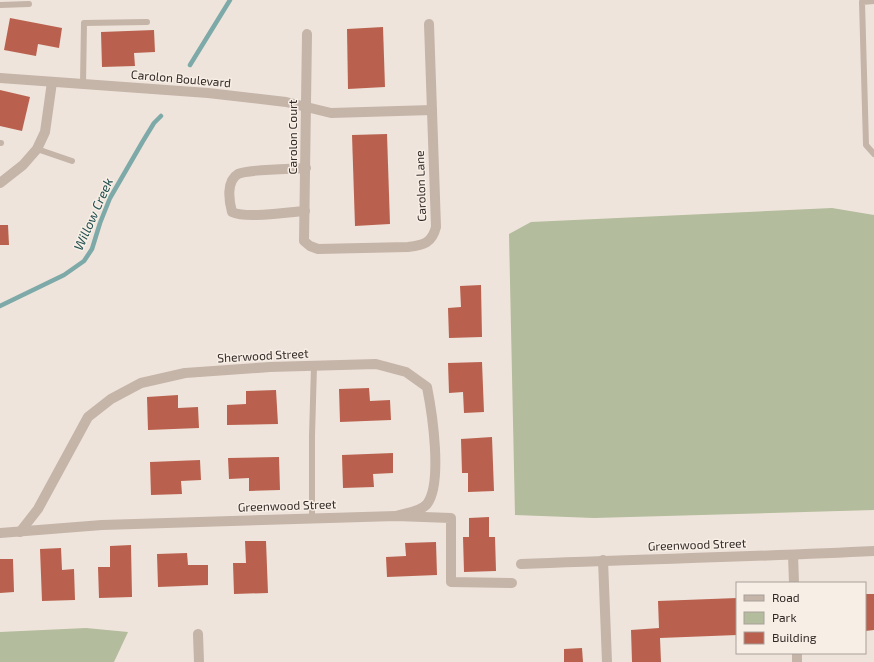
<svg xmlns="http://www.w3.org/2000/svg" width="874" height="662" viewBox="0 0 874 662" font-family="'Exo 2',sans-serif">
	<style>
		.green { fill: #b3bc9c }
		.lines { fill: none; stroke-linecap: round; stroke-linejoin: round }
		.stream { stroke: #7da9a8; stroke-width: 4.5 }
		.building { fill: #b9614e }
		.service { stroke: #c5b4a8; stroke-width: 6 }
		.minor { stroke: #c5b4a8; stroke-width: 10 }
		.labels { text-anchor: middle; stroke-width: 3; stroke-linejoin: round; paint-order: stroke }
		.street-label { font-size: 12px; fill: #332a27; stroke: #f7eee6 }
		.water-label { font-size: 13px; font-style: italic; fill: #215050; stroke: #f7eee6 }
	</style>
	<rect width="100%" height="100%" fill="#efe4db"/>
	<g class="green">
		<path d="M832,208L874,215V510L594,518L515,515L509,234L531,222Z"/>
		<path d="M86,628L128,632L114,662H0V632Z"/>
	</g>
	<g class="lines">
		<g class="stream">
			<path d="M190,65L230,0"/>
			<path d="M0,306L64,275L84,261L92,249L100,223L110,198L143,141L154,123L161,116"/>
		</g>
	</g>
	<g class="building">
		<path d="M10,18L62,28L59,48L38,44L36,56L4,50Z"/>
		<path d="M383,27L385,87L348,89L347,29Z"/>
		<path d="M154,30L155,52L134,53L135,66L102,67L101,32Z"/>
		<path d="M0,90L30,97L22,131L0,126Z"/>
		<path d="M387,134L390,224L355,226L352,135Z"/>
		<path d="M0,225H8L9,245H0Z"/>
		<path d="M481,285L482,337L449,338L448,308L461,307L460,286Z"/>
		<path d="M482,362L484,412L464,413L463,392L449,393L448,363Z"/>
		<path d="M369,388L370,401L390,400L391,420L340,422L339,389Z"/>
		<path d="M276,390L278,424L227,425V405L246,404V391Z"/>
		<path d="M178,395V408L198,407L199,428L148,430L147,397Z"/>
		<path d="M492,437L494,491L468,492V473H462L461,439Z"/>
		<path d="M393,453V473L373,474L374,487L343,488L342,455Z"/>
		<path d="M279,457L280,490L249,491V478L229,479L228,458Z"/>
		<path d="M200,460L201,480L181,481L182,494L151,495L150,462Z"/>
		<path d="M489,517V537H495L496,571L464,572L463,537H469V518Z"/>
		<path d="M245,541H266L268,593L234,594L233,563H246Z"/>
		<path d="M436,542L437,575L387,577L386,557L406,556L405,543Z"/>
		<path d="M131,545L132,597L99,598L98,567H110V546Z"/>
		<path d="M61,548L62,570L74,569L75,600L42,601L40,549Z"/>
		<path d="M187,553L188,565H208V585L158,587L157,554Z"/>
		<path d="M0,559H13L14,592L0,593Z"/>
		<path d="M865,594H874V630L865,631Z"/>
		<path d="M737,598V635L660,638L661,662H632L631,630L659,628L658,601Z"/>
		<path d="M582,648L583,662H564V649Z"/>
	</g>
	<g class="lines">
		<g class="service">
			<path d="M874,1L862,2L866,145L874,154"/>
			<path d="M0,5L29,4"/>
			<path d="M83,84L84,23L147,22"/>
			<path d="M0,143H1"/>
			<path d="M37,149L72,161"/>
			<path d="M312,518V436L314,366"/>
		</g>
		<g class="minor">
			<path d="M307,34L304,241L310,246L318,249L408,247C424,245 432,243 436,227L429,24"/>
			<path d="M0,78L208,93L286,102L331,113L432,110"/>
			<path d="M0,183L23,165L37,149L45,132L52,82"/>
			<path d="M305,211C287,212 247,219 232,212C229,201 226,181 238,174C248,169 292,169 306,168"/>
			<path d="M20,532L38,509L88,417L111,399L141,383L185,373L270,367L376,364L406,372L427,387C432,412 443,483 427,504C420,512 406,513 396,516"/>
			<path d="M0,533L102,525L396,516L451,518V582L512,583"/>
			<path d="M793,555L794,583"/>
			<path d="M603,560L607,662"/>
			<path d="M521,564C638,559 756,557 874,551"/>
			<path d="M198,634L199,662"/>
			<path d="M797,653V662"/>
		</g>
	</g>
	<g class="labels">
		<g class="street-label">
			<text transform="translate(181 79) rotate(5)" y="4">Carolon Boulevard</text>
			<text transform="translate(293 137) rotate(-90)" y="4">Carolon Court</text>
			<text transform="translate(421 186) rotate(-92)" y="4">Carolon Lane</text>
			<text transform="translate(263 356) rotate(-3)" y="4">Sherwood Street</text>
			<text transform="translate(287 506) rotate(-2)" y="4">Greenwood Street</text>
			<text transform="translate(697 545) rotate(-2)" y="4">Greenwood Street</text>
		</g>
		<g class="water-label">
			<text transform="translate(93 214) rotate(-66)" y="5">Willow Creek</text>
		</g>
	</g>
	<rect x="736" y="582" width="130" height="72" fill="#f7eee6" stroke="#a9a09a"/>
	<rect x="744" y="595" width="20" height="6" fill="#c5b4a8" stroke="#a9a09a"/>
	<text x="772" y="602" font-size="12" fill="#332a27">Road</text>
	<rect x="744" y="612" width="20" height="12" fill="#b3bc9c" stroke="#a9a09a"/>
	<text x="772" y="622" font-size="12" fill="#332a27">Park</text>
	<rect x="744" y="632" width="20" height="12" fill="#b9614e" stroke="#a9a09a"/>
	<text x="772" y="642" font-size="12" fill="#332a27">Building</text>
</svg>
